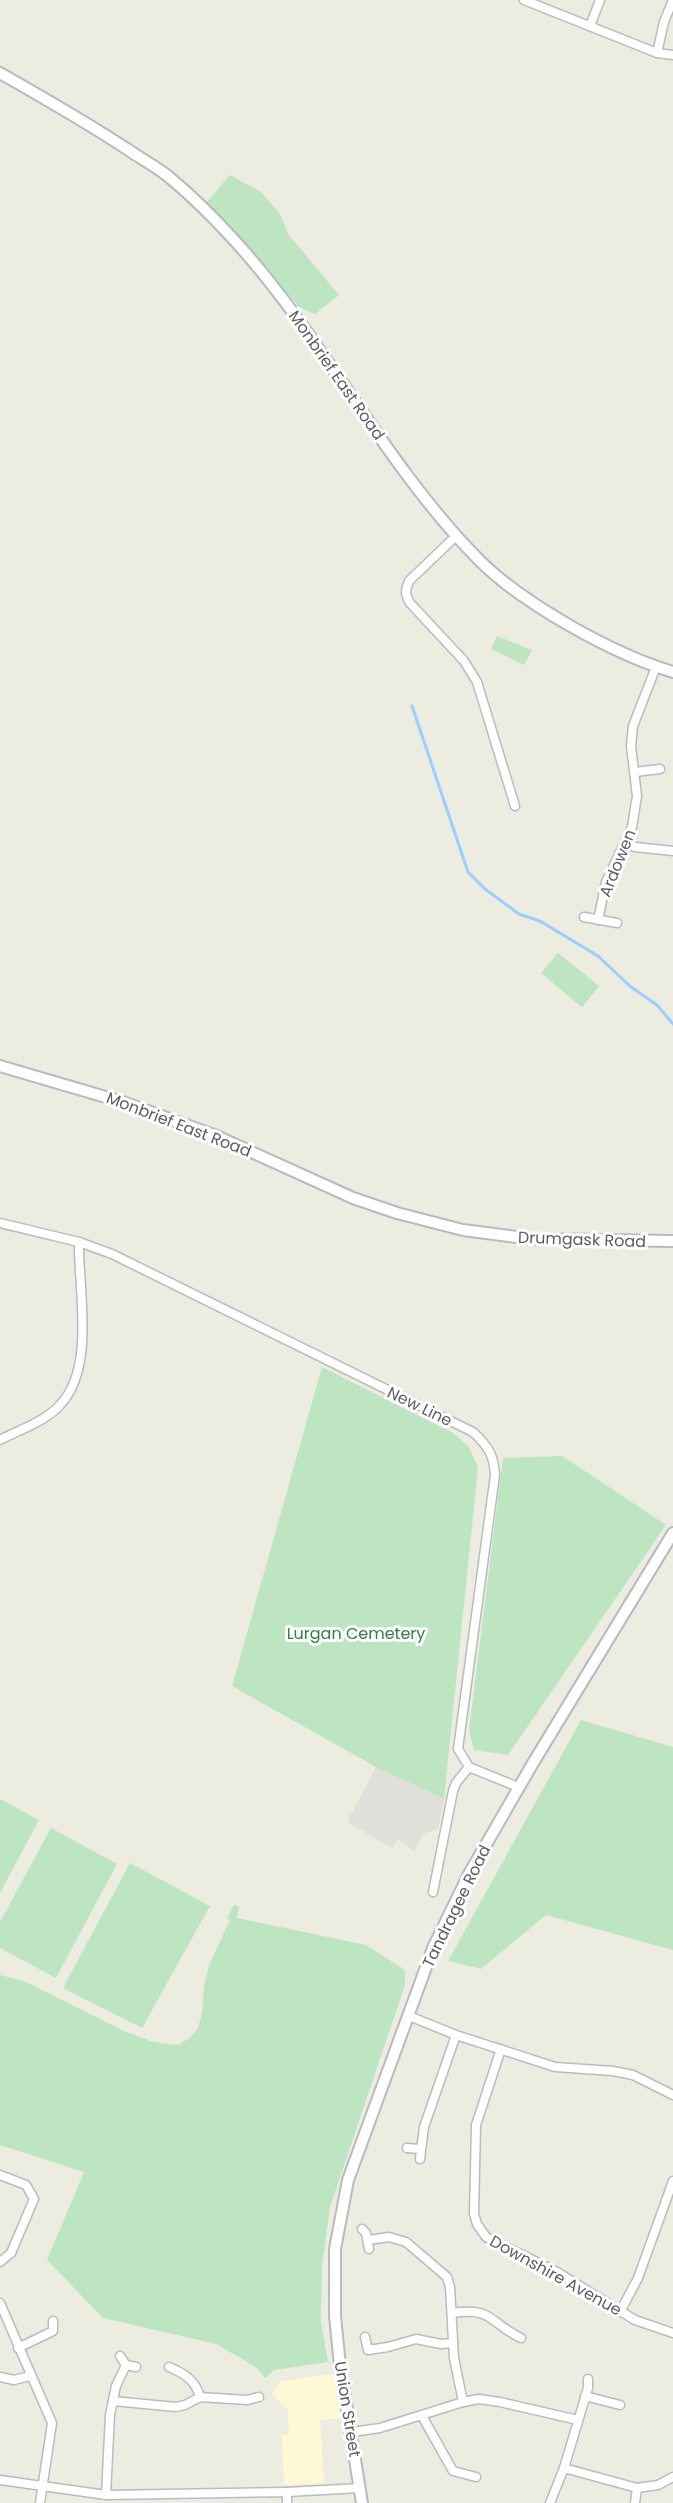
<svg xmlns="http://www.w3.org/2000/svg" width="673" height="2503" viewBox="0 0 673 2503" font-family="Poppins,sans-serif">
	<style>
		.commercial { fill: #fef9d5 }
		.industrial { fill: #e1dfd9 }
		.green { fill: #bde5c1 }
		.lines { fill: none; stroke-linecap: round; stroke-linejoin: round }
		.stream { stroke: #9fccff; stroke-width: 3 }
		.street-casing { stroke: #b9bbc1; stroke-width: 11 }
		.secondary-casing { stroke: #b7bac0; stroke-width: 14 }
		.street { stroke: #fff; stroke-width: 8 }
		.secondary { stroke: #fff; stroke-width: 10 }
		.labels { text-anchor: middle; stroke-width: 6; stroke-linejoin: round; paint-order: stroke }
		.street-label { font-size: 16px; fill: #5a5d63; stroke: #fff }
		.park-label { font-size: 16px; fill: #32813f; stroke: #fff }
	</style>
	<rect width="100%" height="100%" fill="#edece1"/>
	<path class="commercial" d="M333,2374L341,2418L320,2420L324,2483L284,2485L282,2435L289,2434L288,2410L272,2394L281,2381Z"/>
	<path class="industrial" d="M376,1767L444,1799L438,1829L423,1834L414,1851L398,1839L392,1848L347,1822Z"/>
	<g class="green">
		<path d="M230,175L261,192L280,214L288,234L339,295L315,314L299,307L207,202Z"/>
		<path d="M497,636L532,650L524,665L491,649Z"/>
		<path d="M558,953L599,986L582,1007L541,973Z"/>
		<path d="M322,1367L453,1433L468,1446L478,1467L444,1799L376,1767L232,1686Z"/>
		<path d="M562,1456L666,1525L508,1755L474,1750L469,1730L503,1458Z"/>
		<path d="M581,1720L673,1747V1950L546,1915L481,1969L448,1961Z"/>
		<path d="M0,1799L39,1820L0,1893Z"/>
		<path d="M51,1828L117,1864L56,1978L0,1948V1922Z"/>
		<path d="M130,1863L210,1906L142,2028L63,1988Z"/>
		<path d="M234,1905L239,1907L237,1918L366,1945L405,1970V1985L330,2207L322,2268L321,2322L328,2362L274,2370L265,2378L256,2367L216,2344L103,2318L47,2260L84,2172L0,2145V1975L24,1981L122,2030L153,2042L178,2045L191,2037L198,2028L202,2013L204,1986L209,1965L230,1920L227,1918Z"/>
	</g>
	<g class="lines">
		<path class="stream" d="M412,706L468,872L485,889L519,914L540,921L598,956L631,987L657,1005L673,1024"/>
		<g class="street-casing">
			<g id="street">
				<path d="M524,0L657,53L673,55"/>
				<path d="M590,26L600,0"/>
				<path d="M657,53L664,22L673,0"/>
				<path d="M456,536L409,581C405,590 405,595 410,603L464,661L477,682L515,806"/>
				<path d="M635,772L660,769"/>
				<path d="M625,844L635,847L673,851"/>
				<path d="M584,917L617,923"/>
				<path d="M598,920L606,882L632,827L637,796L631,746L633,726L656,667"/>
				<path d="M0,1223L79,1242L112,1254L473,1432C488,1446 494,1455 495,1475L458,1749L469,1767L518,1787"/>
				<path d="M0,1440C19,1430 46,1421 60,1405C96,1367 78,1289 79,1242"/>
				<path d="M433,1892L453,1791L456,1783L469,1767"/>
				<path d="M409,2016L456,2035L555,2067L613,2071L633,2075L673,2095"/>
				<path d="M501,2049L476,2125L474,2214L477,2224L486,2237L557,2272L635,2320L673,2333"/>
				<path d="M407,2148L420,2149"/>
				<path d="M420,2159L424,2127L456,2035"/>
				<path d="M0,2175L26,2185L34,2199L11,2253L0,2262"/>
				<path d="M362,2229L366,2233L369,2249"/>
				<path d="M368,2240L389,2237L406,2242L447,2277L450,2287L454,2358L463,2402"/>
				<path d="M0,2303L52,2423L40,2503"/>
				<path d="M620,2312L638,2278L673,2181"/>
				<path d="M452,2313C494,2307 489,2323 521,2338"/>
				<path d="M365,2337L368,2350L388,2347L416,2339L441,2344L453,2343"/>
				<path d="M18,2348L53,2331V2321"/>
				<path d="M120,2356L126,2365L136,2367"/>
				<path d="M169,2367C184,2373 196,2381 200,2397"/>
				<path d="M0,2377L14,2380L30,2376"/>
				<path d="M585,2396L620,2405"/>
				<path d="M113,2401L176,2407L185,2405L200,2397L247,2400L259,2397"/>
				<path d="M422,2416L453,2471L476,2477"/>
				<path d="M352,2432L380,2428L463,2402L479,2399L500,2402L578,2420"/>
				<path d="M564,2468L637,2488L658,2485L673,2477"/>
				<path d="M0,2480L106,2495L287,2492V2503"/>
				<path d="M287,2492L360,2488"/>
				<path d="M106,2495L110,2415L116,2386L126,2365"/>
				<path d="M550,2503L564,2468L588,2388V2379"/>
				<path d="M635,2503L637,2488"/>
			</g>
		</g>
		<g class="secondary-casing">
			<g id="secondary">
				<path d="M0,73C44,98 88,123 130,151C143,160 157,167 169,177C192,196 215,219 235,241C325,340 384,464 479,560C523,604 613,654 673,672"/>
				<path d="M0,1066L126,1103L214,1135L353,1198L397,1213L463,1230L532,1239L673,1241"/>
				<path d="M362,2503L340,2366L335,2316V2249L348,2180L433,1948L469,1874L533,1763L673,1533"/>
			</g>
		</g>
		<use href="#street" class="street"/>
		<use href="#secondary" class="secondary"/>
	</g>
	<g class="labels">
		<g class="street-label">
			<text transform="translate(337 375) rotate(55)" y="6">Monbrief East Road</text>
			<text transform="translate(617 863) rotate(-68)" y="6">Ardowen</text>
			<text transform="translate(179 1124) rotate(21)" y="6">Monbrief East Road</text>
			<text transform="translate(582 1239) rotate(2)" y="6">Drumgask Road</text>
			<text transform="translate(420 1406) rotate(26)" y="6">New Line</text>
			<text transform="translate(456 1906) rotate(-64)" y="6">Tandragee Road</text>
			<text transform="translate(556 2275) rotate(29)" y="6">Downshire Avenue</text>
			<text transform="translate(348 2409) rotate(81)" y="6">Union Street</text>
		</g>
		<g class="park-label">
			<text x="356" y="1639">Lurgan Cemetery</text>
		</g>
	</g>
</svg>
